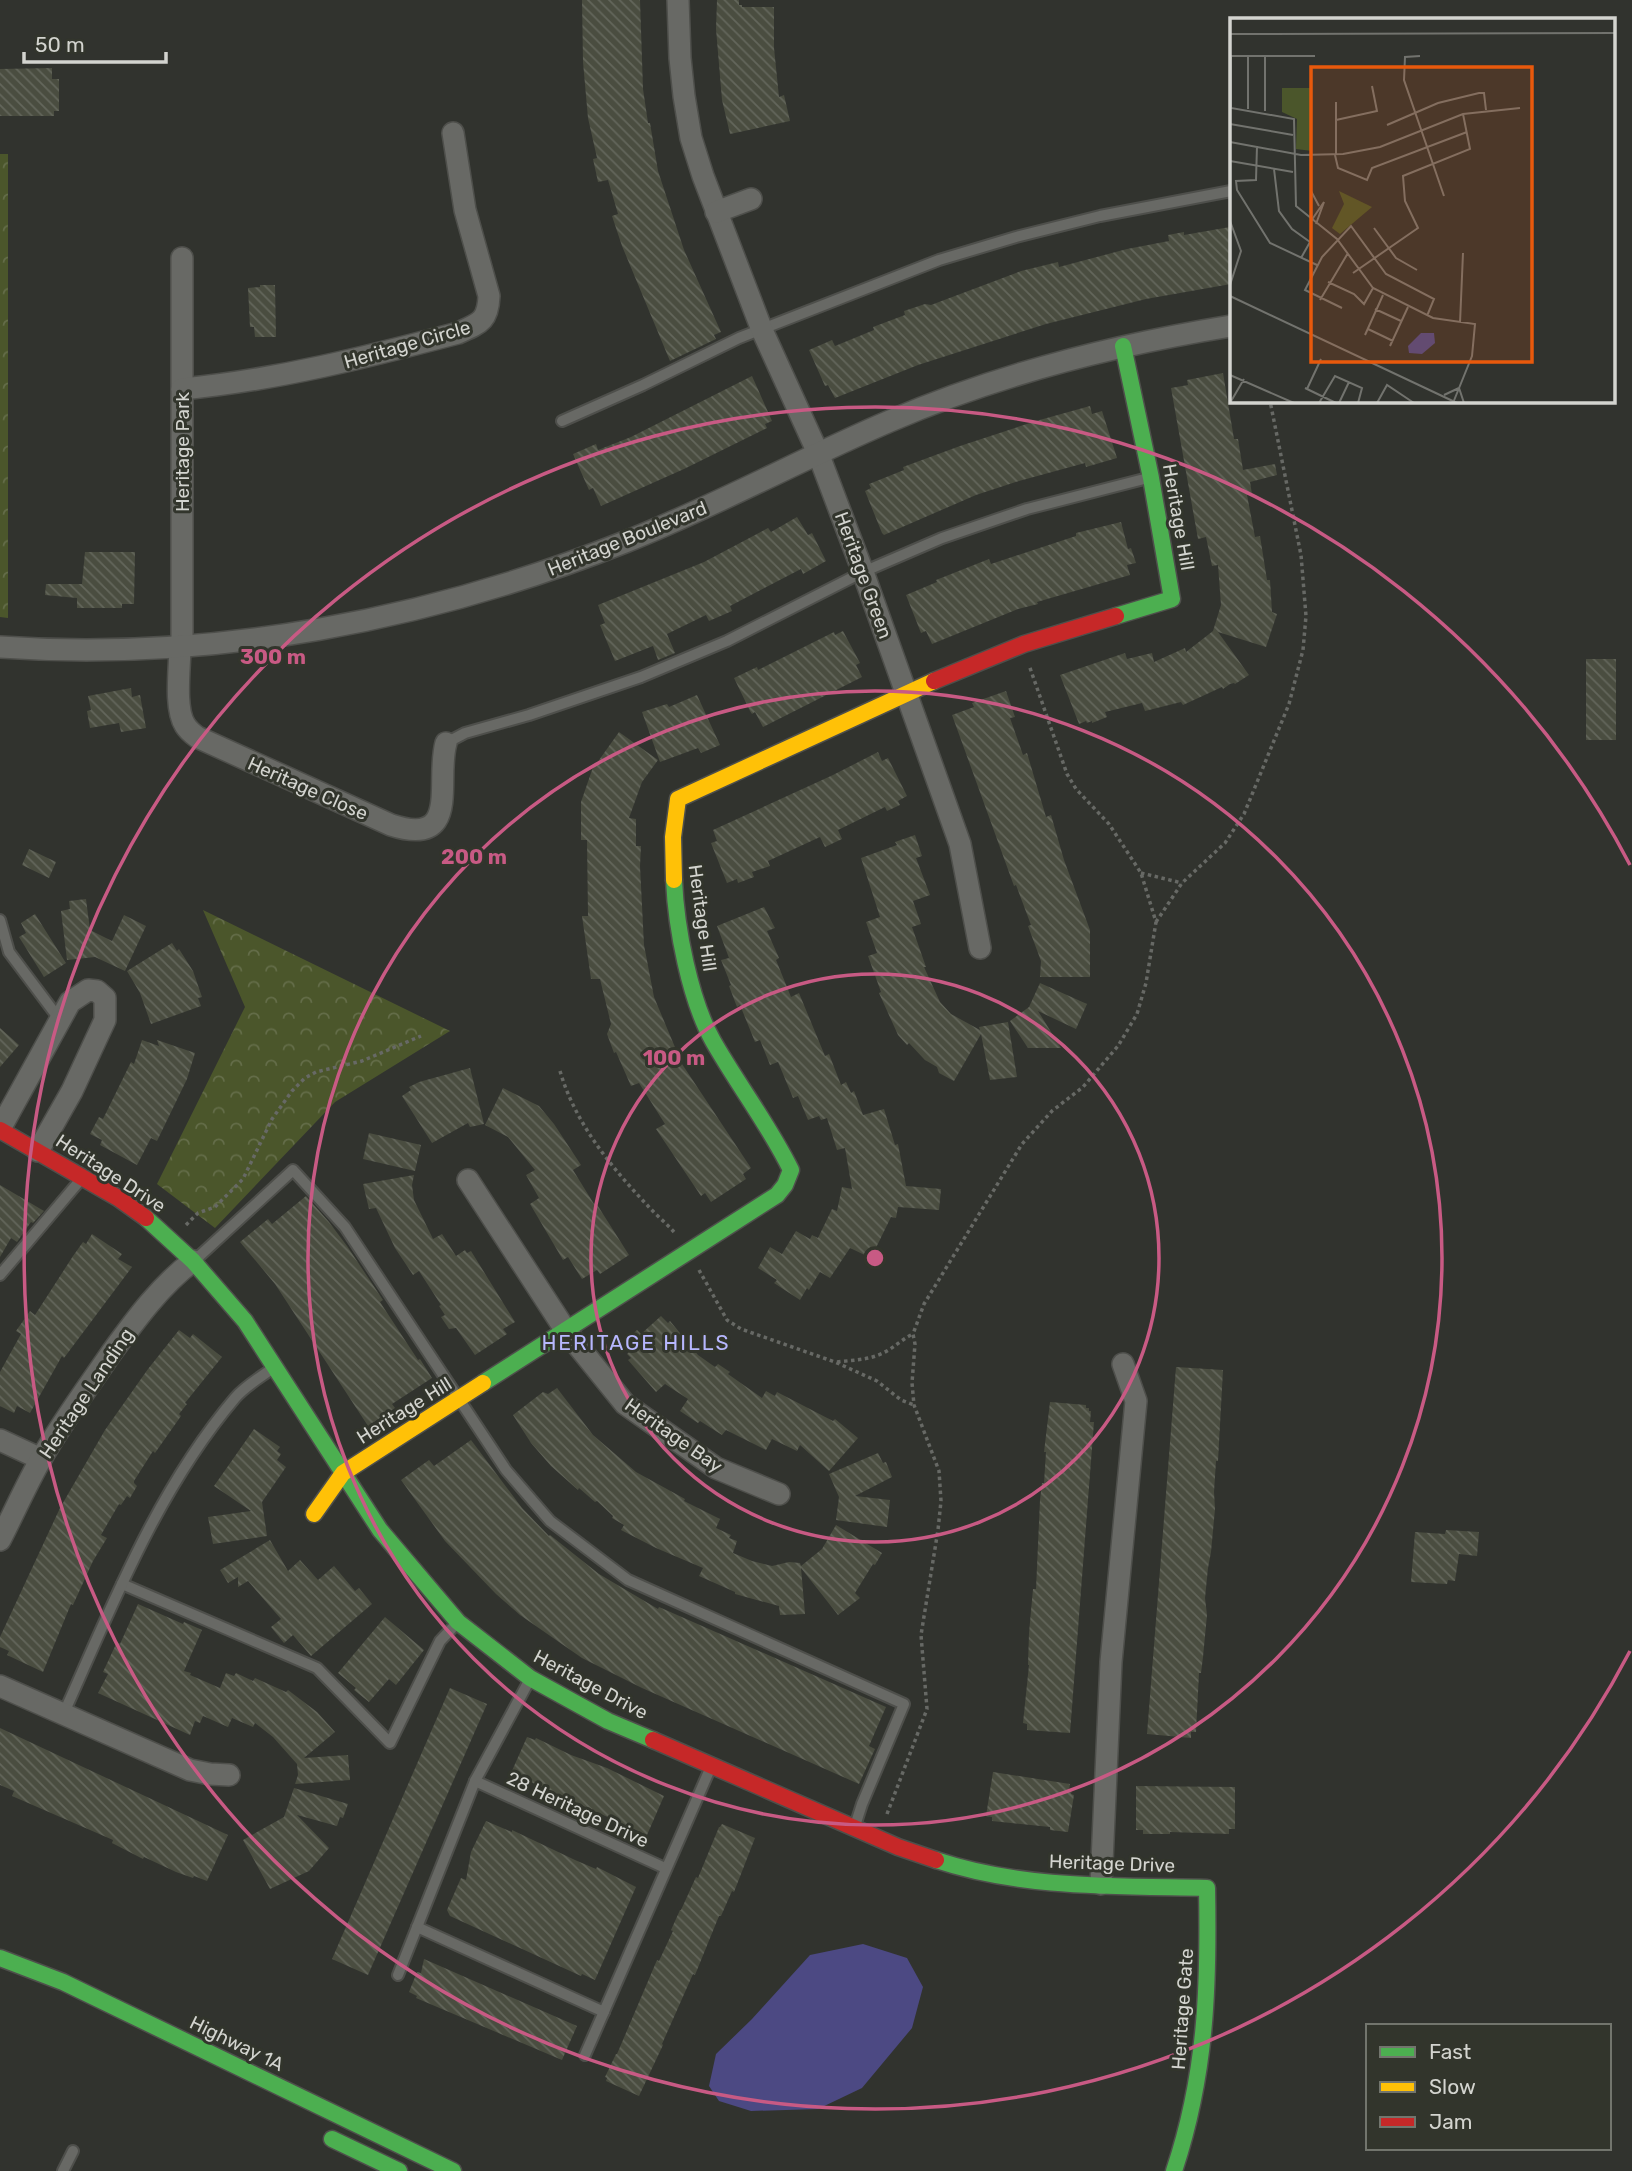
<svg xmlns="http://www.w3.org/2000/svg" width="1632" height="2171" viewBox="0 0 1632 2171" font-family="Rubik,sans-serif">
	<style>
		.park { fill: url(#park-crowns) }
		.water { fill: #4c4983 }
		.building { fill: url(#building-back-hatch) }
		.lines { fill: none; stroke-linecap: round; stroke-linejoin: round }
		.lane-casing { stroke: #4e4f4b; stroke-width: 14 }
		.street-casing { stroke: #4e4f4b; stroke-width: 24 }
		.fast-casing { stroke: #4e4f4b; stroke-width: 19 }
		.slow-casing { stroke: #4e4f4b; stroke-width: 19 }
		.jam-casing { stroke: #4e4f4b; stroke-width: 19 }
		.path { stroke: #676965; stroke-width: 3.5; stroke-dasharray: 3.5 3.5; stroke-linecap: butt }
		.lane { stroke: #686965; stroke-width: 10 }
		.street { stroke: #686965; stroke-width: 21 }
		.fast { stroke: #4caf50; stroke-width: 16 }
		.slow { stroke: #ffc107; stroke-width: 16 }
		.jam { stroke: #c62828; stroke-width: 16 }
		.ring { fill: none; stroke: #c85a84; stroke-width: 3.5 }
		.labels { text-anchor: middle; stroke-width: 6; stroke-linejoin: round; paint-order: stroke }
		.street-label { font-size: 19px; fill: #d3d4cf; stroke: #32352c }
		.neighbourhood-label { font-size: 21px; letter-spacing: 2px; fill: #b7b7fe; stroke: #32352c }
		.inset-road { fill: none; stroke: #72736e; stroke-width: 2 }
		.view { fill: #e8590c; fill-opacity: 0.15; stroke: #e8590c; stroke-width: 3.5 }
		.inset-edge { fill: none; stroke: #d3d4cf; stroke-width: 3.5 }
		.centre { fill: #c85a84; stroke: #32352c; stroke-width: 3.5 }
		.ring-label { font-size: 21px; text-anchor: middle; font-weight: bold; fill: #c85a84; stroke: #32352c; stroke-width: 6; stroke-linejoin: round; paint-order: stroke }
	</style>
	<defs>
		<pattern id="park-crowns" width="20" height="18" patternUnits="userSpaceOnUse" patternTransform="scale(1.75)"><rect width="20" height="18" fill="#4b562b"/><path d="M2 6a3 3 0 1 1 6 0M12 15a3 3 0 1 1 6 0" fill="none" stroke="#646d49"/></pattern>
		<pattern id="building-back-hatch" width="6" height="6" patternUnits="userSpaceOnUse" patternTransform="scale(1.75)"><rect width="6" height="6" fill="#4a4d40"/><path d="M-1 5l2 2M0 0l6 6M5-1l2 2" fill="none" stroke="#63665b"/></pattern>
	</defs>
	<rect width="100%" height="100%" fill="#31332e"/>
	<g class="park">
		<path d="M0,154H8V618L0,617Z"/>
		<path d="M203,910L450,1031L335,1102L215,1228L157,1184L245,1007Z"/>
	</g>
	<path class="water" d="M863,1944L907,1958L923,1987L912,2028L862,2088L818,2109L751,2111L719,2101L709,2086L716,2054L752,2019L810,1955Z"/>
	<g class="building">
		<path d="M582,0H640L643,89L648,123H650L658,171L684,250L721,332L714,335L716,339L670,361L622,246L612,216L618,214L608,180L598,182L593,159L597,158L588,118L583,62Z"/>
		<path d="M717,0H739V5H742V7H774V48L779,97L784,95L790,121L730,134L722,100L716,29Z"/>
		<path d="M52,68V79H59V111H54V116H0V69Z"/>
		<path d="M1230,227L1231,284L1146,299L1046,324L918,365L835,398L828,385L825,386L809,350L832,340L835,346L874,330L873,327L905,315L904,311L925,304L931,305L1021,271L1058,262L1059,267L1127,249L1169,241L1168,235L1184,232V235Z"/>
		<path d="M260,285H275L276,337H255L254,327H250L248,288L260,287Z"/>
		<path d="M1223,373L1234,439H1238L1243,470L1275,464L1277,475L1250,482L1252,494L1247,495L1255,537L1260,536L1267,580H1270L1272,612L1277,614L1266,647L1218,632L1249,675L1235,684L1234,683L1230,684L1223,689L1222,687L1183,705L1181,702L1145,711L1142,703L1105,712L1107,717L1092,723V721L1087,723L1086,721L1079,724L1060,675L1125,653L1127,659L1152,653L1154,662L1185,648L1186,652L1213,631L1221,605L1218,565L1212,566L1206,537L1198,539L1171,388L1188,385L1187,380Z"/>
		<path d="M752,376L772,421L765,424L767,428L684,469L601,506L593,488L589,490L573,454L596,444L598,450L631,437Z"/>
		<path d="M1090,406L1092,414L1102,411L1117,458L1086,467L1085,463L1019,481L976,495L884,535L882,533L865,491L871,488L869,484L904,470L903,467L960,446L1036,421Z"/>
		<path d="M797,517L808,535L812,533L826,561L803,574L801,569L730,606L732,611L709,621L706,615L667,634L675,653L658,660L653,646L615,661L600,625L605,623L598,605L704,562L768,528L771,532Z"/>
		<path d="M1121,522L1128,549L1131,548L1136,563L1127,565L1130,575L1037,602L1038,604L1018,609L932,644L926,631L921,633L906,595L937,582L936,580L989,559L991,564L1076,536V533Z"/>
		<path d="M85,552H135L134,604H122V608H77V598L45,595L46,584H82Z"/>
		<path d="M843,631L860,663L856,665L862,677L763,727L755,712L752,714L750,711L734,678L757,667L758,670L834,632L835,635Z"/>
		<rect x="1586" y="659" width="30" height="81"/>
		<path d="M131,688L132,697L140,695L146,728L121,732L119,723L90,728L87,711L91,710L88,696Z"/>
		<path d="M1006,691L1015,717L1010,718L1023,755L1027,753L1046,817L1051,815L1064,860L1090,930V977H1040L1041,961L1028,926L1031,925L1016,885L1014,886L952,715L974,707L972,703Z"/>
		<path d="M697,695L720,745L701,753L698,748L660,762L642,712L667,704L669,707Z"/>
		<path d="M619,732L658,760L642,782L629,818L636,819V846H641L640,866L644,945L654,997L682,1064L751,1168L743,1174L746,1179L711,1202L705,1193L701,1196L656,1129L665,1124L639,1083L631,1086L616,1052L614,1053L607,1034L611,1024L600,979H591L582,916H588L587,840H581V802L592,770Z"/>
		<path d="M878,752L882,761L888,758L907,796L898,801L900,805L887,811L885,807L838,830L842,839L825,847L820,837L768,861L770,866L752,872L754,877L738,883L737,879L727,883L711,843L717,841L713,830L833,775Z"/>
		<path d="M915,835L922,856L916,858L930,895L913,901L921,924L912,927L926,967H924L940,1002L951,1014L980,1030L979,1027L1008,1022L1017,1077L990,1080L981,1034L954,1081L939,1073L937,1067L925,1060L909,1043L907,1045L898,1035L879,993L881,992L868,956L877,953L866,922L880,917L861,858L897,845L895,842Z"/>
		<path d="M29,849L56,862L49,878L22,865Z"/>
		<path d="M86,899L90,930L112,941L124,915L146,926L125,971L95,957L67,960L61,911L70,909L69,901Z"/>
		<path d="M764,907L775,928L767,931L779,958L776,960L791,997L799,993L825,1056L829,1054L841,1085L846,1082L851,1093L854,1091L863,1115L884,1109L895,1145L898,1144L906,1186L941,1189L939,1210L898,1207L896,1218L891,1217L871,1258L850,1248L830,1278L820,1272L809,1290L807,1288L800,1300L774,1283L777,1280L758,1268L770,1247L782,1254L796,1231L810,1239L812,1235L818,1238L832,1209L837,1211L842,1187L852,1189L845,1148L837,1150L827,1118L821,1120L819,1116L808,1120L798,1096L793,1098L778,1062L770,1065L760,1040L755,1042L740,1005L737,1007L729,986L731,985L721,960L729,958L717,926Z"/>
		<path d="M35,914L66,963L44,977L19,937L26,933L21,923Z"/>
		<path d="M172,943L177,951L179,949L193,971L202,997L198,998L201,1006L151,1024L140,993L127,971Z"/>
		<path d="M1040,983L1087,1004L1076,1029L1038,1011L1061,1048H1028L1010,1021L1029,1007Z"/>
		<path d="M0,1028L19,1045L0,1067Z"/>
		<path d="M142,1040L159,1046L157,1040L195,1053L187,1079L157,1141L151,1138L137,1165L100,1145L102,1140L90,1134L99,1117L103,1119L131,1062L134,1064Z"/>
		<path d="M470,1068L484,1124L470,1127L468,1123L432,1143L402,1096L411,1090L409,1087L419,1082Z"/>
		<path d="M503,1088L539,1106L554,1124L581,1165L573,1170L594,1204L596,1203L629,1255L600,1274L597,1270L582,1279L568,1257L563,1260L530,1204L539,1198L526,1175L535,1170L508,1137L485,1125Z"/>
		<path d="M369,1133L421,1145L415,1171L363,1159Z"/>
		<path d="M414,1175L412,1185L414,1200L433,1239L442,1234L456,1256L465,1250L467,1253L471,1251L515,1322L503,1329L507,1334L475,1355L456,1328L449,1329L441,1317L445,1315L439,1306L441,1305L419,1271L413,1275L395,1248L376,1208L369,1209L363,1184Z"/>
		<path d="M0,1185L44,1211L33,1223L31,1222L17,1242L11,1238L0,1257Z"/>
		<path d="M306,1196L329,1222L347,1246L383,1300L380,1302L418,1360L420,1359L432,1378L392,1404L395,1408L368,1426L275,1284L240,1242L268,1219L272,1224Z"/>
		<path d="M92,1234L122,1254L118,1259L132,1267L64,1358L62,1356L30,1413L17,1406L14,1413L0,1406V1372L21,1334L16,1331L30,1311L35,1315L73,1256L83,1242L86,1244Z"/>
		<path d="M661,1316L668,1323L670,1321L698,1355L715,1367L718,1364L730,1372L728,1374L762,1398L766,1391L775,1396L777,1392L833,1421L835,1419L858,1438L829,1471L800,1445L797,1451L772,1439L766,1450L726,1430L722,1435L700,1421L698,1423L680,1411L688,1399L665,1384L656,1392L628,1360L631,1358L627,1354L632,1349L625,1341L637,1330L641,1334Z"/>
		<path d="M179,1330L190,1338L193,1334L222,1357L185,1403L187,1404L179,1414L181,1416L155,1453L153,1451L134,1481V1483L137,1486L130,1498L127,1496L121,1505L119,1504L101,1535L107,1538L93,1561L73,1605L71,1604L43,1672L7,1655L9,1651L0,1647V1637L60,1508L105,1430L148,1369Z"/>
		<path d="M1176,1367L1223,1370L1218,1461H1216L1214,1492L1215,1509L1211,1552L1208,1568L1205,1598L1207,1615L1203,1657L1201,1673H1199L1196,1732H1191V1738L1147,1734Z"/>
		<path d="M557,1388L593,1435L636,1472L685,1499L684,1501L720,1519L716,1528L731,1535L729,1538L737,1541L733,1553L752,1561L772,1566L789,1562L800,1563L801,1566L822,1549L836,1525L882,1553L875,1565L873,1564L855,1593L860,1598L838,1615L801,1568L805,1614L780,1615L779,1606L735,1594V1592L699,1576L703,1568L656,1548L621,1530L624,1525L612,1518L613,1516L597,1501L595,1502L579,1488L578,1490L551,1466L531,1443L513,1415L543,1392L548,1394Z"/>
		<path d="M1050,1402L1086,1405V1408H1089V1411H1091L1090,1422H1094L1070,1733L1027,1730V1724L1023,1723L1029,1665H1028L1029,1633L1033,1589H1036L1040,1500L1042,1483H1044L1046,1452H1044Z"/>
		<path d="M254,1429L280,1447L277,1451L281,1454L277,1460L286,1467L262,1502L267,1536L213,1544L208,1517L251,1511L214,1486Z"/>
		<path d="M471,1440L522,1508L549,1536L550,1535L599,1574L658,1609L659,1607L886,1707L869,1746L875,1749L859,1784L642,1688L582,1658L520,1615L496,1594L445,1541L401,1480L429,1460L434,1466Z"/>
		<path d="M878,1453L883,1463L886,1462L892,1477L855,1496L890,1500L887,1527L836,1520L839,1497L829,1474Z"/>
		<path d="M1446,1530L1479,1532L1477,1556L1459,1554L1455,1581L1448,1580L1447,1584L1411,1582L1415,1532L1445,1534Z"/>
		<path d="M270,1540L288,1571L300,1560L318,1580L334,1566L355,1591L359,1588L372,1604L311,1656L293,1635L284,1643L271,1627L281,1619L248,1581L238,1587V1577L228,1583L220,1570Z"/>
		<path d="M138,1604L183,1624L184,1622L202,1630L184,1671L191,1673L190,1675L220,1688L226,1673L234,1676L236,1673L253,1681L255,1678L286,1692L288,1690L317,1712L335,1732L304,1758L348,1755L350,1780L295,1784L298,1775L297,1764L273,1737L255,1723L253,1727L232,1718L228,1727L203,1716L200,1723L195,1721L190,1735L98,1693L108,1674L103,1672L117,1642L120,1644Z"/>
		<path d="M385,1617L424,1650L396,1685L389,1679L369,1702L354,1690L356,1688L338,1673Z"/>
		<path d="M450,1688L487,1704L368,1975L332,1959Z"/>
		<path d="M0,1728L228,1835L207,1881L194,1876L193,1878L176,1872L144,1857L143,1859L112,1843L113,1840L12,1796L14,1791L0,1785Z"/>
		<path d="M527,1737L535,1740L536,1738L571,1755L607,1768L664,1796L647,1835L511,1773Z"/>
		<path d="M993,1772L1070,1784L1069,1790H1072L1071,1794L1074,1795L1068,1832L1050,1830V1827L992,1821V1817L986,1816Z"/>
		<path d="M1136,1786L1235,1787V1829H1229V1834L1170,1832V1834H1143V1830H1136Z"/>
		<path d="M294,1788L348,1804L343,1818L340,1817L337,1826L297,1815L329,1848L309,1871L270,1889L243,1840L284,1817Z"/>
		<path d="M486,1821L512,1832V1830L575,1860L596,1869L597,1867L636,1887L595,1980L582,1974L581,1976L450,1916L447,1910L461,1878L466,1880L471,1852Z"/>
		<path d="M722,1824L755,1838L734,1892L732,1891L721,1916H719L695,1975L693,1974L662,2044L663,2045L639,2096L606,2081L607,2078L605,2077L616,2054H617L657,1960L659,1961L673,1931L671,1930L680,1910H681L696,1877L698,1878L719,1827H720Z"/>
		<path d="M424,1959L577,2026L562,2060L416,1998L417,1996L409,1992L417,1972L421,1973Z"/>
	</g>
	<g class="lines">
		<g class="lane-casing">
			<g id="lane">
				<path d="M562,421L643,385L739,338L939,260L1016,237L1100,216L1231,191"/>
				<path d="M446,743L465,733L529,715L641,677L727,641L863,572L942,538L1027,509L1148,478"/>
				<path d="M0,920L9,952L60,1020"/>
				<path d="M194,1261L293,1170L345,1227L506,1470L550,1521L628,1580L904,1704L862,1804L855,1826"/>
				<path d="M0,1275L82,1178"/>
				<path d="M122,1584L317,1668L390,1743L440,1641L456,1624"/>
				<path d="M63,1715C112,1606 157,1490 235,1398C245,1386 261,1377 273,1368"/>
				<path d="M475,1781L665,1868"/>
				<path d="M417,1927L604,2012"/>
				<path d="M398,1975L475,1781L529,1681"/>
				<path d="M585,2055L710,1769"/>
				<path d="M63,2171L73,2151"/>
			</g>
		</g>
		<g class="street-casing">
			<g id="street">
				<path d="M678,0L680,58L684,96L691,138L703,176L762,330L818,453L863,572L960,844L980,948"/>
				<path d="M716,212L751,199"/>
				<path d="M182,258V646"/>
				<path d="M182,389C277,380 367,357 458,333C480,323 488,321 489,296L465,210L453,133"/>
				<path d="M180,646C180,667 174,708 185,725C188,730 193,734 197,737L391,825C462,848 435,781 446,743"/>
				<path d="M0,647C213,662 428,620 625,542C716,506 801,459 890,421C999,374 1114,345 1231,326"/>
				<path d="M0,1129L70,1002L88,990L97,991L105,998V1020L72,1091L38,1151"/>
				<path d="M468,1180L566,1331L625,1404L716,1468L779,1494"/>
				<path d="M0,1440L41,1459"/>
				<path d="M0,1540C14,1513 26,1485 41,1459C62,1422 88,1387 112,1352C136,1319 161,1285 193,1261"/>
				<path d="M0,1686L190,1770L210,1774L229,1775"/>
				<path d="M1101,1884L1111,1662L1136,1401L1123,1364"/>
			</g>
		</g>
		<g class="fast-casing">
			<g id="fast">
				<path d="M1116,616L1172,599L1151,478L1123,346"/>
				<path d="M146,1218L193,1261L245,1321L380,1530L458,1622L530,1678L608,1721L653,1740"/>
				<path d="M483,1383L777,1195L785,1185L791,1170C769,1125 738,1085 713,1041C690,1000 676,928 674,880"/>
				<path d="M936,1860C1023,1889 1116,1886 1207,1888C1209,1988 1206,2075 1174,2171"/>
				<path d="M0,1958L63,1982L453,2171"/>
				<path d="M332,2139L399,2171"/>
			</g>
		</g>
		<g class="slow-casing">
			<g id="slow">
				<path d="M674,880L673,837L678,799L934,681"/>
				<path d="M314,1514L343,1473L483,1383"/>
			</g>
		</g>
		<g class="jam-casing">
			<g id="jam">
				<path d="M934,681L1024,644L1116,616"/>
				<path d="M0,1130L118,1198L146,1218"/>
				<path d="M653,1740L898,1847L936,1860"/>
			</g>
		</g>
		<g class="path">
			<path d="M1141,873L1182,883"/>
			<path d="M1156,922L1182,883L1225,843L1244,814L1289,704L1303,650L1306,616L1301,555L1270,401"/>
			<path d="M560,1071C575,1123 611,1167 648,1206C656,1215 666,1223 674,1232"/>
			<path d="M186,1225L198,1213L215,1207L243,1179L272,1119L292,1091L305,1078L316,1072L362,1061L421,1036"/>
			<path d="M699,1270L727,1320L741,1329L835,1362L877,1381L901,1400L914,1405"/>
			<path d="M837,1362C853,1360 869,1360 883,1353C894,1348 902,1339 913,1334"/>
			<path d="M887,1814L927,1709L921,1635L938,1530L941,1501L939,1471L914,1405L912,1383L915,1344L913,1334L924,1304L1022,1144L1052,1111L1083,1087L1118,1046L1137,1014L1146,983L1156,922L1141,873L1109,824L1076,789L1067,774L1029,665"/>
		</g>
		<use href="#lane" class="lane"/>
		<use href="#street" class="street"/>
		<use href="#fast" class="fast"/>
		<use href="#slow" class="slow"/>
		<use href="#jam" class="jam"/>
	</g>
	<g class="ring">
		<circle cx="875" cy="1258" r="284"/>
		<circle cx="875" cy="1258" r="567"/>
		<path d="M1630 1651A851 851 0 1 1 1630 865"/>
	</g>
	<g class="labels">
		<g class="street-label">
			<text transform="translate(407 344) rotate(-16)" y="7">Heritage Circle</text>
			<text transform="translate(182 452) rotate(-90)" y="7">Heritage Park</text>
			<text transform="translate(1179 517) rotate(80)" y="7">Heritage Hill</text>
			<text transform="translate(627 538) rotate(-22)" y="7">Heritage Boulevard</text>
			<text transform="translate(864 575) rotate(70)" y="7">Heritage Green</text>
			<text transform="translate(308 788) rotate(24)" y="7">Heritage Close</text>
			<text transform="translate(703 918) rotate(82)" y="7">Heritage Hill</text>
			<text transform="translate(111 1173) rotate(33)" y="7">Heritage Drive</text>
			<text transform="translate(86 1393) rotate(-56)" y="7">Heritage Landing</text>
			<text transform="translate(404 1410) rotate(-32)" y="7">Heritage Hill</text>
			<text transform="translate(674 1435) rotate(35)" y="7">Heritage Bay</text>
			<text transform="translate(591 1684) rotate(28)" y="7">Heritage Drive</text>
			<text transform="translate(578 1809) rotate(25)" y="7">28 Heritage Drive</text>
			<text transform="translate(1112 1863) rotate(2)" y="7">Heritage Drive</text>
			<text transform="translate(1182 2009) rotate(-86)" y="7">Heritage Gate</text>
			<text transform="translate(237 2043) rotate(26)" y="7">Highway 1A</text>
		</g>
		<g class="neighbourhood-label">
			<text x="636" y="1350">HERITAGE HILLS</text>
		</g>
	</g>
	<g transform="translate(1230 18)">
		<rect width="385" height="385" fill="#31332e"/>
		<path d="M52,70H82V133L66,131L67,101L52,94ZM109,173L142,189L110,216L102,210L114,186Z" fill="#4b562b"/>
		<path d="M191,315H204L205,325L192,336L179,335L178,328Z" fill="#4c4983"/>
		<path class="inset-road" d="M0,16L385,15M18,38V91M85,38H1V90L64,101L66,188L107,221L143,270L203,300L245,306L242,338L223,385M190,38L175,39L174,62L214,178M106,84V137M35,93V38M106,102L147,93L142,68M0,106L63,117M157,107L208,85L249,75H254L256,92M0,124L71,137L113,136L150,129L233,96L290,90M27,128L26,162L6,163L7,172L40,225L87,247M81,137V173L89,188M105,137L108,150L137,162L142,150L237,114M0,143L63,154M44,151L49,193L62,211L80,224L71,240M0,203L11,233L0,267M81,203L94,184L86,206M144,210L166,240L187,252M123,255L188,210L175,183L173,158L240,131L233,96M98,264L124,276L134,286L143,270M0,278L227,385M90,282L118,235M112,290L75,272L92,239L121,208L156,256L204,281L197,298M145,291L171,303M230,305L233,235M138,311L163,323M135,317L153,277M160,328L178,289M0,357L64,385M75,370L106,385M77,371L91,341M214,377L229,370L234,385M0,385L14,361M89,385L105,358L132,370L128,385M109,385L119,364M147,385L157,367L184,385"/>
		<path class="view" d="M81,49H302V344H81Z"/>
		<rect width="385" height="385" class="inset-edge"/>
	</g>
	<circle cx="875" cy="1258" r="10" class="centre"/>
	<g class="ring-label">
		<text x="273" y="664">300 m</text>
		<text x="474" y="864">200 m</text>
		<text x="674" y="1065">100 m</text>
	</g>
	<rect x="1366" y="2024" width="245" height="126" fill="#32352c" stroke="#72756d" stroke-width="2"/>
	<rect x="1380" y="2047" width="35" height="10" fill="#4caf50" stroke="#72756d" stroke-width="2"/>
	<text x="1429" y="2059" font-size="21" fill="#d3d4cf">Fast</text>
	<rect x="1380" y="2082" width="35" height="10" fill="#ffc107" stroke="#72756d" stroke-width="2"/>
	<text x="1429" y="2094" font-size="21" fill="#d3d4cf">Slow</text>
	<rect x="1380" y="2117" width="35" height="10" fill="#c62828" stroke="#72756d" stroke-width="2"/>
	<text x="1429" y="2129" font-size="21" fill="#d3d4cf">Jam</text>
	<path d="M24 52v10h142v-10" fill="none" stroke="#d3d4cf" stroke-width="3.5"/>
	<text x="35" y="52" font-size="21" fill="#d3d4cf" stroke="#32352c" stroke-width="5" paint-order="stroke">50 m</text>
</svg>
